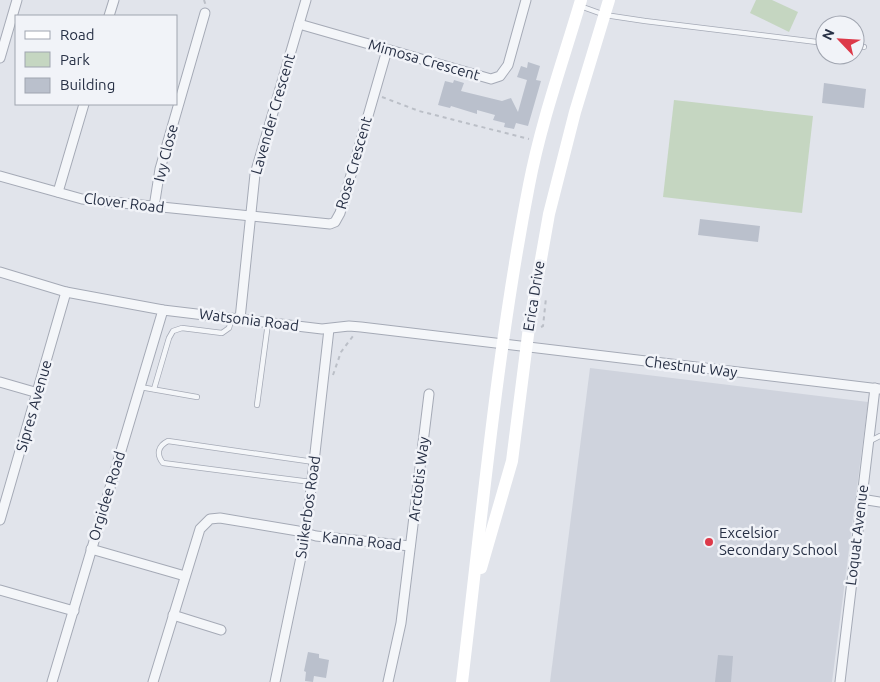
<svg xmlns="http://www.w3.org/2000/svg" width="880" height="682" viewBox="0 0 880 682" font-family="Ubuntu,sans-serif">
	<style>
		.built { fill: #cfd3dd }
		.green { fill: #c5d6c1 }
		.building { fill: #bac0cc }
		.lines { fill: none; stroke-linecap: round; stroke-linejoin: round }
		.lane-casing { stroke: #a5aab6; stroke-width: 6 }
		.street-casing { stroke: #a5aab6; stroke-width: 11 }
		.path { stroke: #bbbfc7; stroke-width: 2; stroke-dasharray: 4 4; stroke-linecap: butt }
		.lane { stroke: #f4f6f9; stroke-width: 4.5 }
		.street { stroke: #f4f6f9; stroke-width: 9 }
		.secondary { stroke: #fff; stroke-width: 12 }
		.poi-dot { fill: #dd3949; stroke: #f1f3f8; stroke-width: 2 }
		.labels { text-anchor: middle; stroke-width: 5; stroke-linejoin: round; paint-order: stroke }
		.street-label { font-size: 15px; fill: #273045; stroke: #f1f3f8 }
		.poi-label { font-size: 15px; fill: #273045; stroke: #f1f3f8; text-anchor: start }
	</style>
	<rect width="100%" height="100%" fill="#e1e4eb"/>
	<path class="built" d="M590,368L868,402L832,682H550Z"/>
	<g class="green">
		<path d="M756,0H772L798,12L789,32L750,13Z"/>
		<path d="M674,100L813,116L802,213L663,197Z"/>
	</g>
	<g class="building">
		<path d="M528,62L540,66L536,80L541,81L528,126L516,123L514,129L504,127L505,123L493,120L495,115L477,110V114L451,106L450,108L438,105L445,81L453,83L454,80L464,83L461,91L502,101L511,98L518,112L527,80L517,77L521,66L527,68Z"/>
		<path d="M824,83L866,89L864,108L822,103Z"/>
		<path d="M700,219L760,226L758,242L698,235Z"/>
		<path d="M308,652L319,654V658L329,660L326,678L314,676L313,682L305,681L306,672L304,671Z"/>
		<path d="M718,655L733,656L731,682H715Z"/>
	</g>
	<g class="lines">
		<g class="lane-casing">
			<g id="lane">
				<path d="M580,6L605,15L645,21L825,43"/>
				<path d="M855,46L864,47"/>
				<path d="M140,387L197,397"/>
				<path d="M154,389L169,338L173,331L182,328L222,333L229,328L232,318"/>
				<path d="M257,405L268,323"/>
				<path d="M870,441L880,436"/>
				<path d="M311,482L163,463C156,454 158,446 168,441L314,462"/>
			</g>
		</g>
		<g class="street-casing">
			<g id="street">
				<path d="M109,16L114,0"/>
				<path d="M299,24L491,79L500,76L508,65L526,0"/>
				<path d="M0,58L17,0"/>
				<path d="M0,176L82,199L330,224L335,222L340,213L387,50"/>
				<path d="M58,192L84,104"/>
				<path d="M154,207L160,169L205,13"/>
				<path d="M0,272L66,292L163,310L322,329L349,326L361,327L880,389"/>
				<path d="M240,319L255,174L306,0"/>
				<path d="M0,382L38,393"/>
				<path d="M861,499L880,502"/>
				<path d="M0,520L66,292"/>
				<path d="M91,549L185,576"/>
				<path d="M0,590L74,611"/>
				<path d="M173,615L221,630"/>
				<path d="M52,682L163,310"/>
				<path d="M153,682L200,529L210,519L220,518L298,531L316,536L410,546"/>
				<path d="M275,682L306,533L329,329"/>
				<path d="M388,682L401,623L429,394"/>
				<path d="M840,682L875,388"/>
			</g>
		</g>
		<g class="path">
			<path d="M204,0L206,6"/>
			<path d="M382,97L419,111L529,139"/>
			<path d="M541,327L543,326L546,298"/>
			<path d="M333,375L341,352L353,336"/>
		</g>
		<use href="#lane" class="lane"/>
		<use href="#street" class="street"/>
		<g class="secondary">
			<path d="M481,568L512,461L529,327L549,214L575,112L609,0"/>
			<path d="M462,682C482,516 497,349 529,185C541,122 563,61 581,0"/>
		</g>
	</g>
	<circle class="poi-dot" cx="709" cy="542" r="5"/>
	<g class="labels">
		<g class="street-label">
			<text transform="translate(424 60) rotate(16)" y="5">Mimosa Crescent</text>
			<text transform="translate(273 114) rotate(-74)" y="5">Lavender Crescent</text>
			<text transform="translate(166 153) rotate(-76)" y="5">Ivy Close</text>
			<text transform="translate(354 163) rotate(-74)" y="5">Rose Crescent</text>
			<text transform="translate(124 203) rotate(7)" y="5">Clover Road</text>
			<text transform="translate(534 296) rotate(-81)" y="5">Erica Drive</text>
			<text transform="translate(249 320) rotate(7)" y="5">Watsonia Road</text>
			<text transform="translate(691 367) rotate(7)" y="5">Chestnut Way</text>
			<text transform="translate(34 406) rotate(-74)" y="5">Sipres Avenue</text>
			<text transform="translate(419 479) rotate(-83)" y="5">Arctotis Way</text>
			<text transform="translate(107 496) rotate(-73)" y="5">Orgidee Road</text>
			<text transform="translate(308 507) rotate(-82)" y="5">Suikerbos Road</text>
			<text transform="translate(857 535) rotate(-83)" y="5">Loquat Avenue</text>
			<text transform="translate(362 541) rotate(6)" y="5">Kanna Road</text>
		</g>
		<g class="poi-label">
			<text x="719" y="538">Excelsior<tspan x="719" dy="17">Secondary School</tspan></text>
		</g>
	</g>
	<rect x="15" y="15" width="162" height="90" fill="#f1f3f8" stroke="#a0a5b0"/>
	<rect x="25" y="31" width="25" height="8" fill="#ffffff" stroke="#a0a5b0"/>
	<text x="60" y="40" font-size="15" fill="#273045">Road</text>
	<rect x="25" y="52" width="25" height="15" fill="#c5d6c1" stroke="#a0a5b0"/>
	<text x="60" y="65" font-size="15" fill="#273045">Park</text>
	<rect x="25" y="78" width="25" height="15" fill="#bac0cc" stroke="#a0a5b0"/>
	<text x="60" y="90" font-size="15" fill="#273045">Building</text>
	<g transform="translate(840 40) rotate(295)"><circle r="24" fill="#f1f3f8" stroke="#a0a5b0"/>
	<path d="M0-4L9 19L0 12L-9 19Z" fill="#dd3949"/>
	<text y="-8" font-size="14" font-weight="bold" text-anchor="middle" fill="#273045">N</text>
	</g>
</svg>
